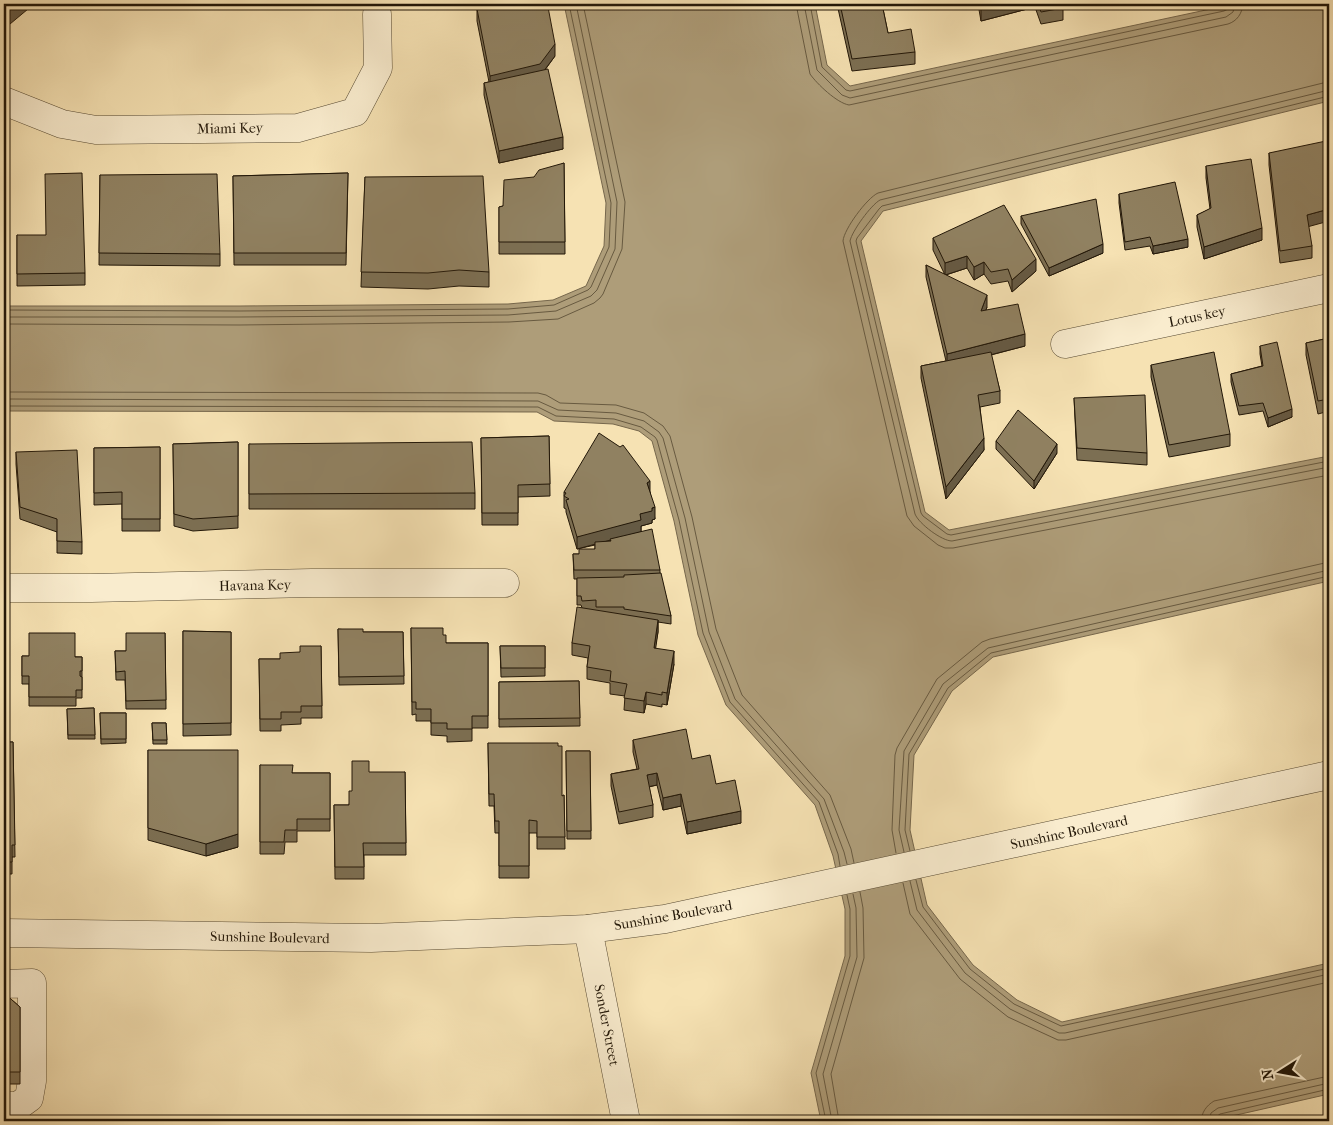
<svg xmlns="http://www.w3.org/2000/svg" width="1333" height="1125" viewBox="0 0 1333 1125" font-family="'IM FELL French Canon',serif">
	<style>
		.water { fill: #ae9d79; stroke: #76674c }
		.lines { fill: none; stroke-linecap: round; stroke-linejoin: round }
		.shore { stroke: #685a40; stroke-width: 1 }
		.minor-casing { stroke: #574a33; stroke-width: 29 }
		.minor { stroke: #f9ecce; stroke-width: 28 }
		.wall { fill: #7c6f53; stroke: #221708 }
		.shaded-wall { fill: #655a44; stroke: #221708 }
		.building { fill: #908161; stroke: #221708 }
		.labels { text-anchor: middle; stroke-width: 4; stroke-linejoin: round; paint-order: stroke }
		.street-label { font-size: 14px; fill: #221708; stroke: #f9ecce }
	</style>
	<rect width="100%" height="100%" fill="#f6e2b3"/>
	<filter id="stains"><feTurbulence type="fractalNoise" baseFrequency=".004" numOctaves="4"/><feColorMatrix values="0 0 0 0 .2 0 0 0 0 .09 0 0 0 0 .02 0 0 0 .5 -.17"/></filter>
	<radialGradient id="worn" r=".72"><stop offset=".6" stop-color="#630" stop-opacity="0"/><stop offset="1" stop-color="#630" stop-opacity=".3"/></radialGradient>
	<path class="water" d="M564,4H815L827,65L850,86L1234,4H1329V101L883,211L861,241L925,512L949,530L1329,456V581L993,657L952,691L914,755L910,830L927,905L973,965L1017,1000L1062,1022L1329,963V1094L1210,1121H821L811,1073L845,956V909L833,856L815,805L726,705L698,635L674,521L652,441L639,431L613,424L554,421L537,412L4,411V306H239L508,304L553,300L586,286L604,246L606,203Z"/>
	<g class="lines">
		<g class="shore">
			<path d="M796,4L810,74C817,84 837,103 849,105L1228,24C1237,21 1242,14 1243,4"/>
			<path d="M804,4L817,70L842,95L850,98L1226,17L1233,12L1235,4"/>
			<path d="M810,4L822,67L846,90L850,91L1224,11L1228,9L1229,4"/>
			<path d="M1329,82L1323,83L878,193C867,198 844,229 843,241L907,516L914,526L938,545L945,548H953L1329,475"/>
			<path d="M1329,90L880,200C871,205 852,231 850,241L915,514C919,524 942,541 952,541L1329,467"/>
			<path d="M1329,96L882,206L879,209L857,238L856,241L921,513L923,516L947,534L951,535L1329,461"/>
			<path d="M4,310L239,311L508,309L554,305L588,290L591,287L609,247L611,203L569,4"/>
			<path d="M4,317H239L508,315L556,311L591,296L597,290L615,249L617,202L576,4"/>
			<path d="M4,324L239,325L509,322L558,319L594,303L600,298L603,294L622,249L625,202L583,4"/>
			<path d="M4,392L538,393L546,395L560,403L616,405L644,413L663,426L670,436L692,517L716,629L742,695L830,795L851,849L854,863"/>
			<path d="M4,399L538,401L558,410L616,413L644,421L659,432L663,438L685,518L709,632L735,699L824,799L844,852L847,864"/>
			<path d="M4,406L538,407L556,416L614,419L641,427L655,437L657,440L679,520L703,633L730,702L819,802L838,854L840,866"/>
			<path d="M910,851L905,830L909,754L948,688L991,653L1329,576"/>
			<path d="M904,852L899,830L904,751L943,684L988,648L1329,570"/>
			<path d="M896,853L892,830L895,755L897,748L937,679L982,642L990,639L1329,562"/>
			<path d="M916,880L923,907L970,969L1014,1004L1061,1026L1329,968"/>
			<path d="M910,881L917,910L965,973L1010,1009L1059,1033H1065L1329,974"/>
			<path d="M903,883L910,914L960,979L1008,1017L1058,1040H1066L1329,982"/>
			<path d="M826,1121L816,1073L850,956V909L847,895"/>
			<path d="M832,1121L823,1074L857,957L856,908L853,894"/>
			<path d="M839,1121L831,1074L864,958L863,908L860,892"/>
			<path d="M1201,1121C1202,1112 1206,1106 1214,1101L1329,1076"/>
			<path d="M1209,1121L1211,1113L1218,1108L1329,1083"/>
			<path d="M1215,1121L1216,1117L1220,1114L1329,1089"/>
		</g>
		<g class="minor-casing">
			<g id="minor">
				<path d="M4,101L62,124L96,130L298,128L355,112L378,68L377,14"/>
				<path d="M1065,344L1329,288"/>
				<path d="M4,588H91L312,583H505"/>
				<path d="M588,929L626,1121"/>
				<path d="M4,933L371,938L588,929L665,919L1329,775"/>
				<path d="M4,984L32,983V1081L29,1098L18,1106H4"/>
			</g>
		</g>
		<use href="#minor" class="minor"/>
	</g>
	<g class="wall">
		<path d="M837,4H882L888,33L915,52V64L852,71Z"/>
		<path d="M978,4H1062L1063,8V20L1041,24L1035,7L981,21Z"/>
		<path d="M477,9L555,56L545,70L563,149L499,163L484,95V83L489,82L477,21Z"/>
		<path d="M1269,153L1312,246V258L1280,263L1269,165Z"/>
		<path d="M564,163L565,254H499V207L503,206L534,177Z"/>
		<path d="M1206,166L1262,240L1204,259L1197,227V215L1210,209L1206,178Z"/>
		<path d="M348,173L346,265H234L233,176Z"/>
		<path d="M100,175L220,254V266L99,265Z"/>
		<path d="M365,177L489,272V287L459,286L428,289L361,287Z"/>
		<path d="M1119,194L1188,247L1153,254L1150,246L1125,250L1119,203Z"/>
		<path d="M1021,216L1103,253L1049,276L1021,224Z"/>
		<path d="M17,235L85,273V285L17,286Z"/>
		<path d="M933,238L1036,271L1012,292L1008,281L991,284L984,274L974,280L967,268L946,275L987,307L986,310L1025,346L991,355L1000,391V403L980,407L984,450L946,499L921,378V366L946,361L926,277V265L945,275L933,250Z"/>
		<path d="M1329,338V411L1318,414L1306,355V343Z"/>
		<path d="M1260,346L1292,417L1268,427L1263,411L1239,415L1231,382V374L1262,366L1260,354Z"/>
		<path d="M1151,365L1230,434V446L1169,457L1151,377Z"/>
		<path d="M1074,398L1147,453V465L1077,460Z"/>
		<path d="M549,436L550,496L518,497V525H482L481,438Z"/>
		<path d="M996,441L1057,453L1034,489L996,449Z"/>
		<path d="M238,442V528L193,531L174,526L173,444Z"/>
		<path d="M249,444L475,493V509H249Z"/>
		<path d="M160,447V531H122V504L94,505V448Z"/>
		<path d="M16,452L82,542V554L57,553V532L20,519L16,464Z"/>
		<path d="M564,492H650L655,519L652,520V523L641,526V532L660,570V573L671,616V624L658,622V632L655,648L674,664L667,705L662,704V707L646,704L644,713L624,710L625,696L610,694V683L587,679V667L588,658L572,655V643L582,608L581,605H577V579H574L573,554H579L595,549V545L577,549L566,512V509L564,508Z"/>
		<path d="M411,628L443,635L446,643H488V728H472V741L447,742V736L431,735V721H416V714L412,715Z"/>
		<path d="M338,629L363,632H403L404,684L339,685Z"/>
		<path d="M183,631L231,632V735L183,736Z"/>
		<path d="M165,633L166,709H126L125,680H116L115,651H126Z"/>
		<path d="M321,646L322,718H301V724L281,725V731H260L259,659H280Z"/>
		<path d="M500,646H545V676L501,677Z"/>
		<path d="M22,656L82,657V698H76V706H29V684H22Z"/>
		<path d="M4,660H8V720H4V732Z"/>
		<path d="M579,681L580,726L499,727V682Z"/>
		<path d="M94,708L95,739H68L67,709Z"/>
		<path d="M100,713H126V743L101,744Z"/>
		<path d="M152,723H166L167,744H153Z"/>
		<path d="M633,740L692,759L716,784L741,823L687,834L681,806L663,810L657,785L649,787L653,805V817L619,824L611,786V774L637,769L633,752Z"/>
		<path d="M4,742H13L15,857H12V874H4Z"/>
		<path d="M488,743L562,796L564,795L565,849H537V833H529V878H499V833H495L494,806H489Z"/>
		<path d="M148,750L238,847L206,856L148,840Z"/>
		<path d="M566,751H590L591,839H567Z"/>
		<path d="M260,765L293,773H330V831H297V842H285L284,854H260Z"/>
		<path d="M405,772L406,855H364V879H335L334,805H349L352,791Z"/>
		<path d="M4,993L20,1007V1084H4Z"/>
	</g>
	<g class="shaded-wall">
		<path d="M15,4H34L4,29V13Z"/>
		<path d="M458,4H481L458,9Z"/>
		<path d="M999,4H1035V7L981,21V9Z"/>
		<path d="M555,44V56L540,76L490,88V76Z"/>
		<path d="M563,137V149L499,163V151Z"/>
		<path d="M1329,209V221L1307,227V215Z"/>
		<path d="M1262,228V240L1204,259V247Z"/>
		<path d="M1188,239V247L1153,254V246Z"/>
		<path d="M1103,244V253L1049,276V268Z"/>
		<path d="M967,256V268L945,275V263Z"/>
		<path d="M1036,259V271L1012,292V280Z"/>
		<path d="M984,262V274L974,280V267Z"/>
		<path d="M987,295V307L981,323V311Z"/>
		<path d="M1025,334V346L947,366V354Z"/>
		<path d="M1292,409V417L1268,427V418Z"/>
		<path d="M984,438V450L946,499V487Z"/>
		<path d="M1057,444V453L1034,489V481Z"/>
		<path d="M650,481V493L647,483Z"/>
		<path d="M655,507V519L652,520V523L641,526V532L577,549V537L640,514Z"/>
		<path d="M658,620V632L654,660V648Z"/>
		<path d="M674,651V664L667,705V693Z"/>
		<path d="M646,692V704L644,713V701Z"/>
		<path d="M657,773V785L647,787V775Z"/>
		<path d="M681,794V806L663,810V798Z"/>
		<path d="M741,811V823L687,834V822Z"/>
		<path d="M238,834V847L206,856V844Z"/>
	</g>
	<g class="building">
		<path d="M4,4H15L4,13Z"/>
		<path d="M497,4H542L548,7L555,44L540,64L490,76L477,9Z"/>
		<path d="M840,4H882L888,33L911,29L915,52L852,59Z"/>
		<path d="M980,4H999L981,9Z"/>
		<path d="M1038,4H1062L1063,8L1041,12Z"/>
		<path d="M548,69L563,137L499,151L484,83Z"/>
		<path d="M1326,141L1329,156V209L1307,215L1312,246L1280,251L1269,153Z"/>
		<path d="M1251,159L1262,228L1204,247L1197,215L1211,208L1206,166Z"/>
		<path d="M564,163L565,242H499V207L503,206L504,180L534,177L539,170Z"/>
		<path d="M82,173L85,273L17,274V235H46L45,174Z"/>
		<path d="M348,173L346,253H234L233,176Z"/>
		<path d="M217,174L220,254L99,253L100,175Z"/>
		<path d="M483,176L489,272L459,270L428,273L361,272L365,177Z"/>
		<path d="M1175,182L1188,239L1153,246L1150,237L1125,242L1119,194Z"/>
		<path d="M1096,199L1103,244L1049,268L1021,216Z"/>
		<path d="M1004,205L1036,259L1012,280L1008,269L991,272L984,262L974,267L967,256L945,263L933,238Z"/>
		<path d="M926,265L987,295L981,311L1018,304L1025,334L947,354Z"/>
		<path d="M1329,338V399L1318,401L1306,343Z"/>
		<path d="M1277,342L1292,409L1268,418L1263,403L1239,406L1231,374L1263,366L1260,346Z"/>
		<path d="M991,352L1000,391L978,395L984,438L946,487L921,366Z"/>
		<path d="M1214,352L1230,434L1169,445L1151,365Z"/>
		<path d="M1145,395L1147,453L1077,448L1074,398Z"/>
		<path d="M1018,410L1057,444L1034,481L996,441Z"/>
		<path d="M599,433L620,447L623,445L650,481L647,483L655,507L652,508V511L640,514L641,520L577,537L566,500L569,499L564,496L566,493L564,492Z"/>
		<path d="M549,436L550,484L518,485V513H482L481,438Z"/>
		<path d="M238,442V516L193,519L174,514L173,444Z"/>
		<path d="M472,442L475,493L249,494V444Z"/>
		<path d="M160,447V519H122V492L94,493V448Z"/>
		<path d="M77,450L82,542L57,541V519L20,507L16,452Z"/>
		<path d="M652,529L660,570H574L573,554H579V549H595V542L611,541L610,539Z"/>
		<path d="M661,573L671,616L624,609V607H596V600L582,601L581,596H577V578L624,577V575Z"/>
		<path d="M577,607L658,620L654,648L674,651L667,693L662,692V695L646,692L644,701L624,698L627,684L610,681L611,671L587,667L590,646L572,643Z"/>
		<path d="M411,628H443V635H446V643H488V716H472V729H447V723H431V709H416V702H412Z"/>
		<path d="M338,629H363V632H403L404,676L339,677Z"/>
		<path d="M183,631L231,632V723L183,724Z"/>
		<path d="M29,633H75V657H82V671H80V676L82,677V690H76V697H29V676H22V656H29Z"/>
		<path d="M126,633H165L166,700L126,701L125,671L116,672L115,651H126Z"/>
		<path d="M300,646H321L322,706H301V712H281V719H260L259,659H280V653L300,652Z"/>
		<path d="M500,646H545V668H501Z"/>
		<path d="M4,660H8V708H4V720Z"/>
		<path d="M579,681L580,718L499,719V682Z"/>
		<path d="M94,708L95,735H68L67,709Z"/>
		<path d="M100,713H126V739H101Z"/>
		<path d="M152,723H166L167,740H153Z"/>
		<path d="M686,729L692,759L710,755L716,784L735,780L741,811L687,822L681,794L663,798L657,773L647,775L653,805L619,812L611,774L639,769L633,740Z"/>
		<path d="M4,742H13L15,845H12V862H4Z"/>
		<path d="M488,743H558V746H562V796L564,795L565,837H537V821L529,820V866H499V821H495L494,794H489Z"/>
		<path d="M148,750H238V834L206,844L148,828Z"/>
		<path d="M566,751H590L591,831H567Z"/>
		<path d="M352,761H369V772H405L406,843H363L364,867H335L334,805H349V791H352Z"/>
		<path d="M260,765H293L292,773H330V819H297V830H285L284,842H260Z"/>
		<path d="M4,993L20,1007V1072H4Z"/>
	</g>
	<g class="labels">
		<g class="street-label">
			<text transform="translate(230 128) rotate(-1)" y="5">Miami Key</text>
			<text transform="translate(1197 316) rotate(-12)" y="5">Lotus key</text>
			<text transform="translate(255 585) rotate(-1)" y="5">Havana Key</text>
			<text transform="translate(1069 832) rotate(-12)" y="5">Sunshine Boulevard</text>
			<text transform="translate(673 915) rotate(-10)" y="5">Sunshine Boulevard</text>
			<text transform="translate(270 937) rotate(1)" y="5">Sunshine Boulevard</text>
			<text transform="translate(607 1025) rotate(79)" y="5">Sonder Street</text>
		</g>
	</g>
	<rect width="1333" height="1125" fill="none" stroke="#f6e2b3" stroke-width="20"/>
	<rect x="5" y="5" width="1323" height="1115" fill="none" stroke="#221708" stroke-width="2.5"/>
	<rect x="10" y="10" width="1313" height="1105" fill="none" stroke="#221708"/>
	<g transform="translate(1280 1072) rotate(259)" stroke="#f9ecce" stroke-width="4" paint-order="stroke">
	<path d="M0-4L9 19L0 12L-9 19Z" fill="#221708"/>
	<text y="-8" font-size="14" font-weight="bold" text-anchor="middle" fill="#221708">N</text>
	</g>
	<rect width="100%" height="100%" filter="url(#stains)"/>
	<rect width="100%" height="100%" fill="url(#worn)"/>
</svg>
